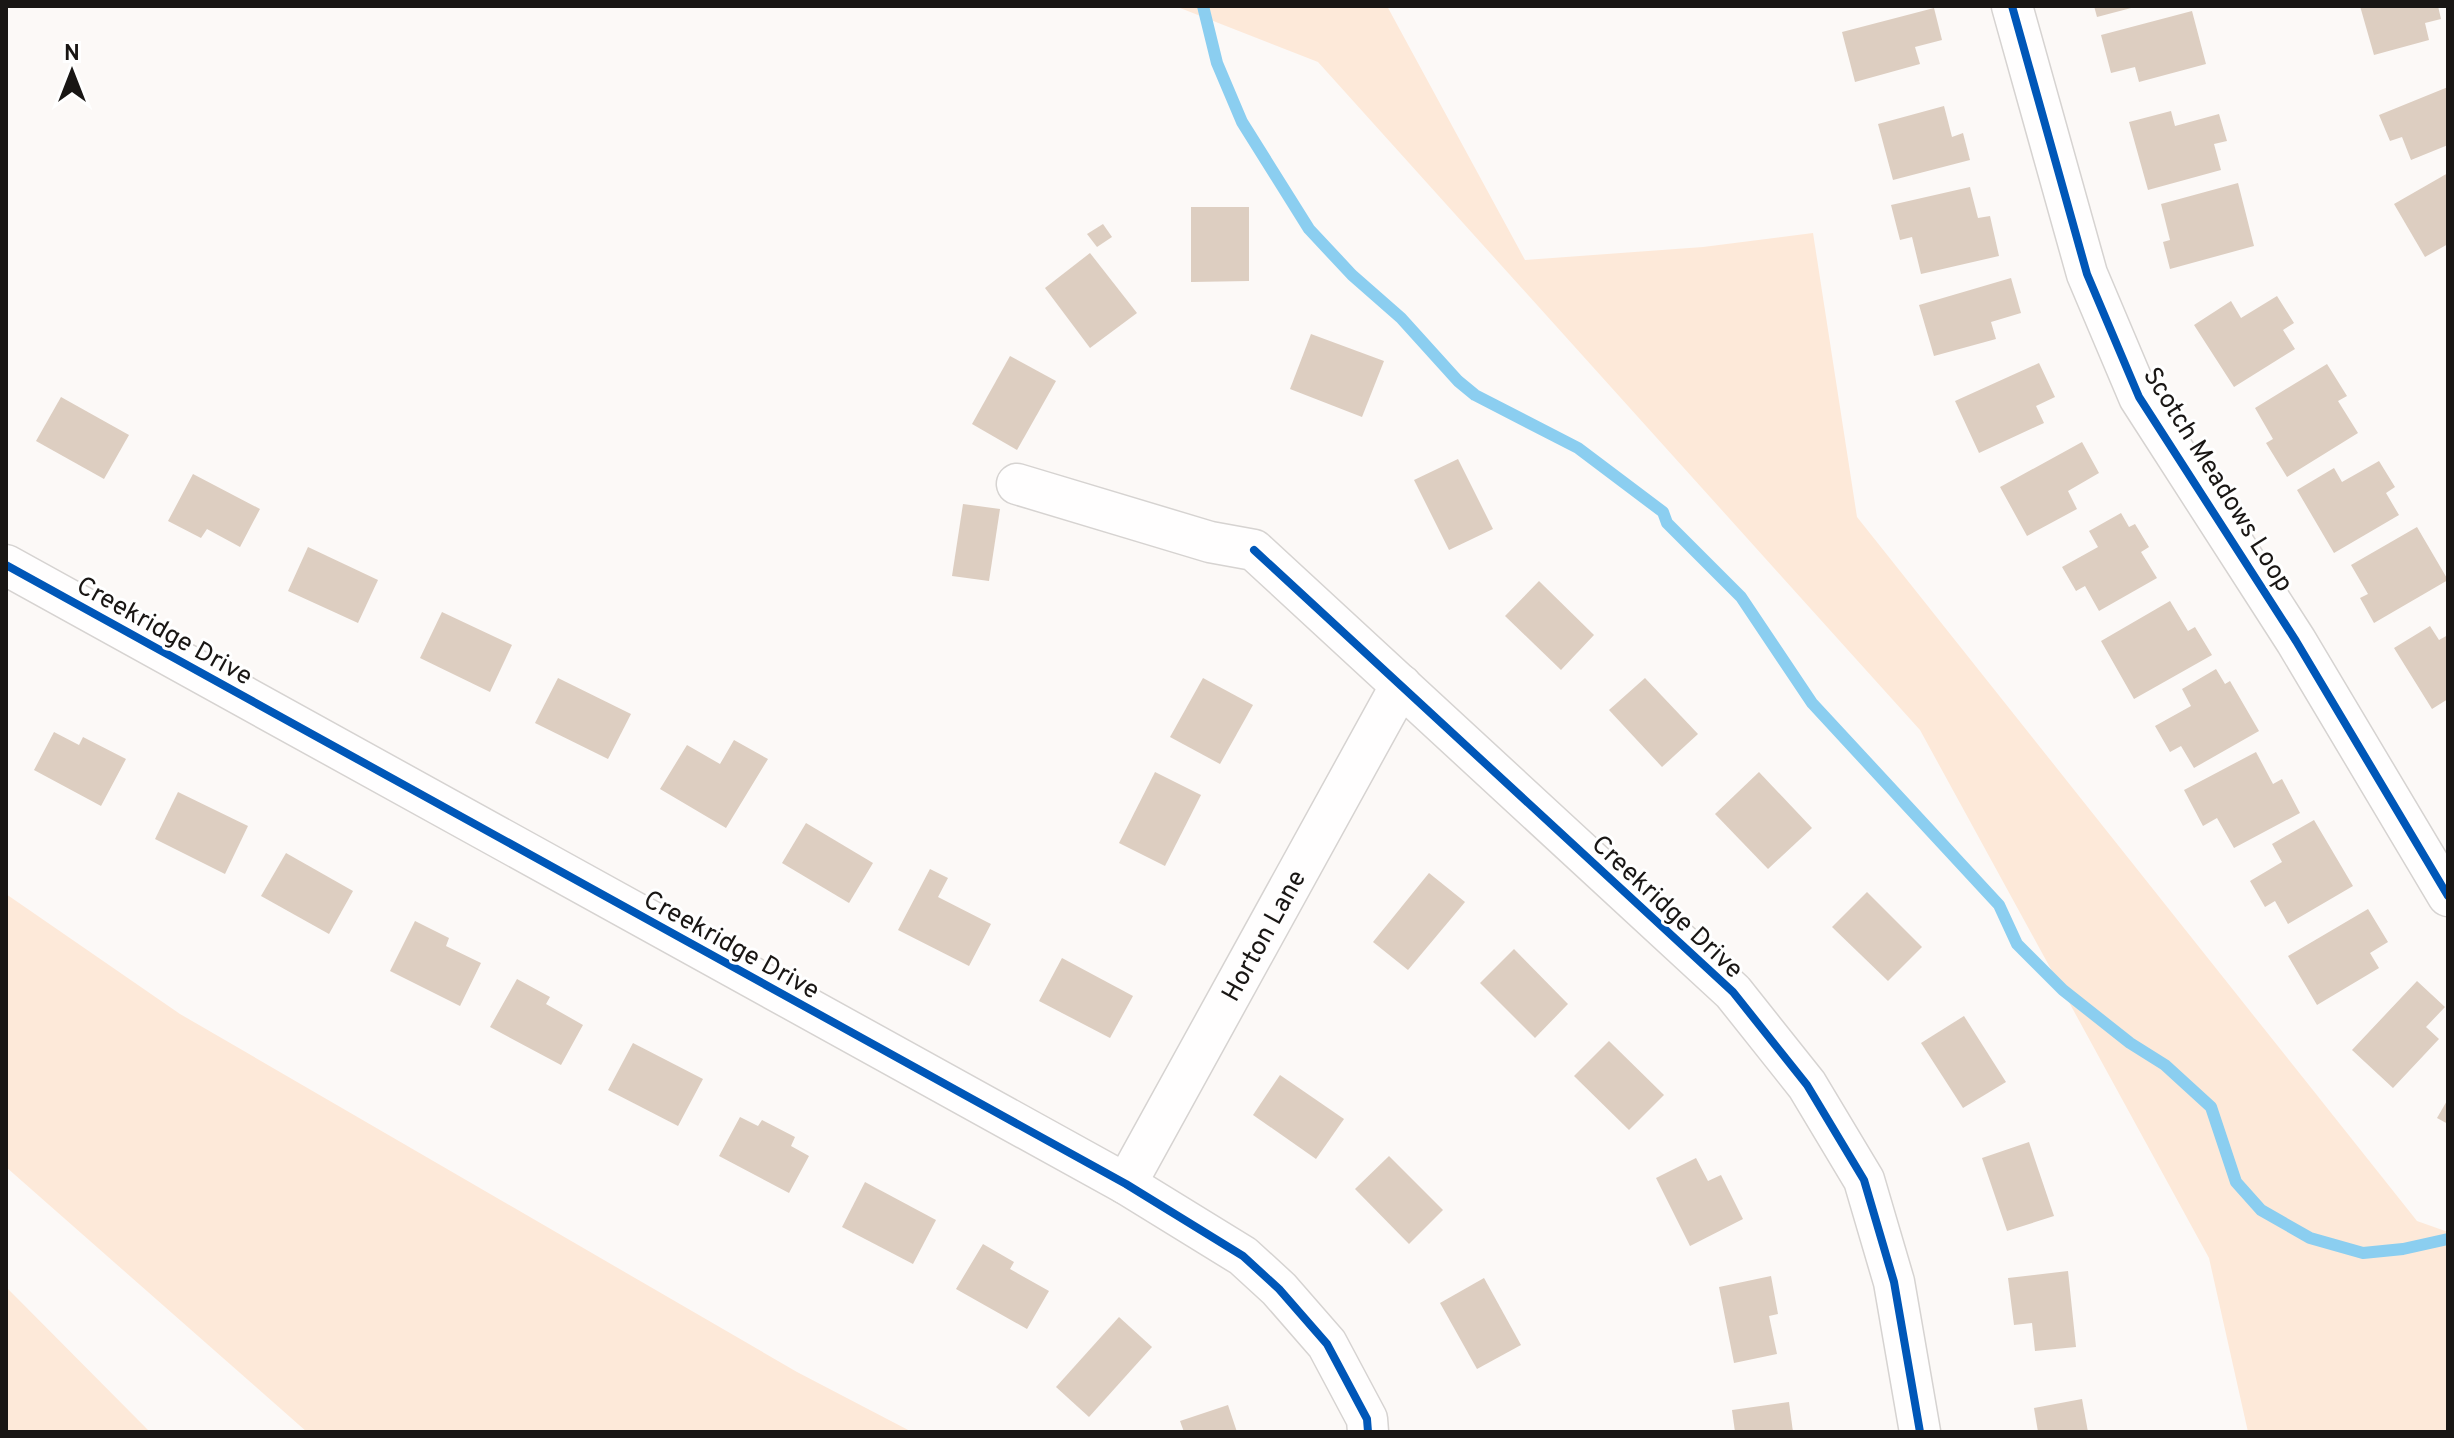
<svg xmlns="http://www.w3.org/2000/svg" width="2454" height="1438" viewBox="0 0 2454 1438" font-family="Overpass,sans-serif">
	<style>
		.green { fill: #fde9d9 }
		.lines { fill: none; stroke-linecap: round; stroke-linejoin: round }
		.stream { stroke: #8bcef0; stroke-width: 12 }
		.building { fill: #ddcec1 }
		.minor-casing { stroke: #d6d3d1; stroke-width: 43 }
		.minor { stroke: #fffefe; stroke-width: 40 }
		.cycleway-casing { stroke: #fff; stroke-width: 13 }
		.cycleway { stroke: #0057b8; stroke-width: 8 }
		.labels { text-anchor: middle; stroke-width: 6; stroke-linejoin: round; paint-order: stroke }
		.street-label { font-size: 26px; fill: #191614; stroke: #fff }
	</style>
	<rect width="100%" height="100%" fill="#fcf9f7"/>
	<g class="green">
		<path d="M1175,6H1387L1525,260L1703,247L1813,233L1857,517L2417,1221L2448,1232V1432H2248L2209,1258L1920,730L1318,62Z"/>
		<path d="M6,894L180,1014L797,1372L912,1432H307L6,1167Z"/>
		<path d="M6,1287L150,1432H6Z"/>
	</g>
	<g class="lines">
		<path class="stream" d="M1203,6L1217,63L1242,122L1309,229L1352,275L1401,318L1458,381L1475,395L1578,448L1663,512L1667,523L1741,597L1812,703L1999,905L2017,944L2063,990L2130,1043L2165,1065L2211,1107L2236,1182L2261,1210L2310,1238L2363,1253L2403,1249L2448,1239"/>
	</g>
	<g class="building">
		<path d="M2094,6H2135V7L2097,17Z"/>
		<path d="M2360,6H2438L2441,19L2425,23L2429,40L2374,55Z"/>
		<path d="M1934,8L1942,40L1915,47L1920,64L1855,82L1842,32Z"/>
		<path d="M2192,11L2206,64L2139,82L2135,67L2111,73L2101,35Z"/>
		<path d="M2448,87V145L2411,160L2402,137L2390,141L2379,115Z"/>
		<path d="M1944,106L1952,137L1963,133L1970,160L1893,180L1878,124Z"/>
		<path d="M2171,111L2175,126L2219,114L2227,141L2214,144L2221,170L2148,190L2129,122Z"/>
		<path d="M2448,173V244L2425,257L2394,204Z"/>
		<path d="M2238,183L2254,246L2170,269L2163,242L2170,240L2161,204Z"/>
		<path d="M1970,187L1978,218L1990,216L1999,256L1921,274L1912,237L1900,240L1891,205Z"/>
		<path d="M1191,207H1249V281L1191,282Z"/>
		<path d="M1103,224L1112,237L1097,247L1087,234Z"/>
		<path d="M1090,253L1137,313L1090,348L1045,288Z"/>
		<path d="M2011,278L2021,313L1991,322L1996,339L1934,356L1919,305Z"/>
		<path d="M2277,296L2294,323L2283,330L2295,349L2234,387L2194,325L2231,301L2241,318Z"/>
		<path d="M1311,334L1384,361L1362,417L1290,389Z"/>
		<path d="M1010,356L1056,381L1017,450L972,424Z"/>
		<path d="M2039,363L2055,397L2036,406L2044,423L1979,453L1955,401Z"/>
		<path d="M2327,364L2347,396L2338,401L2358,433L2287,477L2266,443L2273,439L2255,408Z"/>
		<path d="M61,397L129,435L104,479L36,441Z"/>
		<path d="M2082,442L2099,473L2068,491L2077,509L2027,536L2000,487Z"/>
		<path d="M1458,459L1493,529L1449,550L1414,480Z"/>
		<path d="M2379,461L2395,487L2386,493L2399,515L2334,553L2297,490L2334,468L2342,482Z"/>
		<path d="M193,474L260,509L240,547L207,529L201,538L168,521Z"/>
		<path d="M963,504L1000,509L989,581L952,576Z"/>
		<path d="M2121,513L2129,527L2135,524L2149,547L2141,552L2157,578L2099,611L2085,586L2076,591L2062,567L2098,547L2089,531Z"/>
		<path d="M2417,527L2448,580L2374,623L2360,598L2368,594L2351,565Z"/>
		<path d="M308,547L378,580L358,623L288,591Z"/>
		<path d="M1539,581L1594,635L1561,670L1505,616Z"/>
		<path d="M2170,601L2188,631L2195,627L2212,655L2134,699L2101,641Z"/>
		<path d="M442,612L512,645L490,692L420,658Z"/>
		<path d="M2430,626L2439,640L2448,635V699L2432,709L2394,648Z"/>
		<path d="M2216,669L2225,684L2230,681L2259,731L2194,768L2181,746L2170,752L2155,726L2191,706L2182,689Z"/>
		<path d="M558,678L631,714L608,759L535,723Z"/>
		<path d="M1203,678L1253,705L1220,764L1170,737Z"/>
		<path d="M1645,678L1698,734L1662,767L1609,710Z"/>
		<path d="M54,732L79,745L83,737L126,759L101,806L34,770Z"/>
		<path d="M734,740L768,759L726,828L660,789L687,745L720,764Z"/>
		<path d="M2256,752L2273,784L2282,779L2300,813L2234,848L2217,818L2203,826L2184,790Z"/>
		<path d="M1155,772L1201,795L1165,866L1119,843Z"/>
		<path d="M1759,772L1812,828L1768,869L1715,814Z"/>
		<path d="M178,792L248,826L225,874L155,839Z"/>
		<path d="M2314,820L2353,886L2288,924L2275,901L2265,907L2250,881L2282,862L2272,844Z"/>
		<path d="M806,823L873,863L849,903L782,863Z"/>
		<path d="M286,853L353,891L329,934L261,896Z"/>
		<path d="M930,869L948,878L938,897L991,924L969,966L898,930Z"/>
		<path d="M1429,873L1465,902L1408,970L1373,942Z"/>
		<path d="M1867,892L1922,947L1888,981L1832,927Z"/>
		<path d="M2368,909L2388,942L2370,953L2379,968L2317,1005L2288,956Z"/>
		<path d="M415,921L449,938L446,946L481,963L460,1006L390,971Z"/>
		<path d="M1514,949L1568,1004L1535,1038L1480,983Z"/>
		<path d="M1062,958L1133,996L1110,1038L1039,1001Z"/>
		<path d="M517,979L550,997L546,1004L583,1025L561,1065L490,1027Z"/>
		<path d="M2417,981L2445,1007L2426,1027L2439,1039L2393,1088L2352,1050Z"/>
		<path d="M1964,1016L2006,1082L1963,1108L1921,1043Z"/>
		<path d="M1609,1041L1664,1095L1629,1130L1574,1076Z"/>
		<path d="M633,1043L703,1079L678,1126L608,1090Z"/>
		<path d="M1280,1075L1344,1119L1316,1159L1253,1115Z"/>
		<path d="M2448,1099V1124L2437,1118Z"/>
		<path d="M740,1117L758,1126L762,1120L795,1137L791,1146L809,1156L789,1193L719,1156Z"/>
		<path d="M2029,1142L2054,1216L2007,1231L1982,1158Z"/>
		<path d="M1389,1156L1443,1210L1409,1244L1355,1189Z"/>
		<path d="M1696,1158L1708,1181L1721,1175L1743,1219L1690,1246L1656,1178Z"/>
		<path d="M865,1182L936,1220L913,1264L842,1227Z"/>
		<path d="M983,1244L1014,1262L1010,1269L1049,1291L1027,1329L956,1289Z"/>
		<path d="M2068,1271L2076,1347L2035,1351L2032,1323L2014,1325L2008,1278Z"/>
		<path d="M1771,1276L1778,1314L1769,1316L1777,1354L1734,1363L1719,1287Z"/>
		<path d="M1484,1278L1521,1345L1477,1369L1440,1303Z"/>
		<path d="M1119,1317L1152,1347L1089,1417L1056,1387Z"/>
		<path d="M2082,1399L2088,1432H2038L2034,1408Z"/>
		<path d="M1789,1402L1793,1432H1735L1732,1410Z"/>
		<path d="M1228,1405L1237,1432H1184L1180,1421Z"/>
	</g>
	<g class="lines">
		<g class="minor-casing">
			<g id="minor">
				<path d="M2012,6L2087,274L2139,397L2296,641L2448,896"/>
				<path d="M1017,484L1210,542L1254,550L1733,992L1807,1085L1864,1180L1894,1282L1920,1432"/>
				<path d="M6,565L1126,1184L1243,1256L1279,1289L1327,1344L1367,1419L1368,1432"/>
				<path id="s1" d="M1126,1184L1401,685"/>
			</g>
		</g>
		<use href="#minor" class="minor"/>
		<g class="cycleway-casing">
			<g id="cycleway">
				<path d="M2012,6L2087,274L2139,397L2296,641L2448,896"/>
				<path d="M1254,550L1733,992L1807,1085L1864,1180L1894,1282L1920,1432"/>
				<path d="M6,565L1126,1184L1243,1256L1279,1289L1327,1344L1367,1419L1368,1432"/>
			</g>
		</g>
		<use href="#cycleway" class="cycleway"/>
	</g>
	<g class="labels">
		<g class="street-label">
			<text transform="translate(2219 479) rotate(58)" y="9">Scotch Meadows Loop</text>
			<text transform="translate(165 630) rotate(29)" y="9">Creekridge Drive</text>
			<text transform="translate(1668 906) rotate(43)" y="9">Creekridge Drive</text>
			<text dy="9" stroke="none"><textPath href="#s1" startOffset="284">Horton Lane</textPath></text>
			<text transform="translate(732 944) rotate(29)" y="9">Creekridge Drive</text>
		</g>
	</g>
	<rect width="2454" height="1438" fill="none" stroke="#191614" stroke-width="16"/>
	<g transform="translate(72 72)" stroke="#ffffff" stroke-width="6" paint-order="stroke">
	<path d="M0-6L14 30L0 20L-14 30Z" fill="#191614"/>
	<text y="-12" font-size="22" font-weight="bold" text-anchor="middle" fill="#191614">N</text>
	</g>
</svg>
